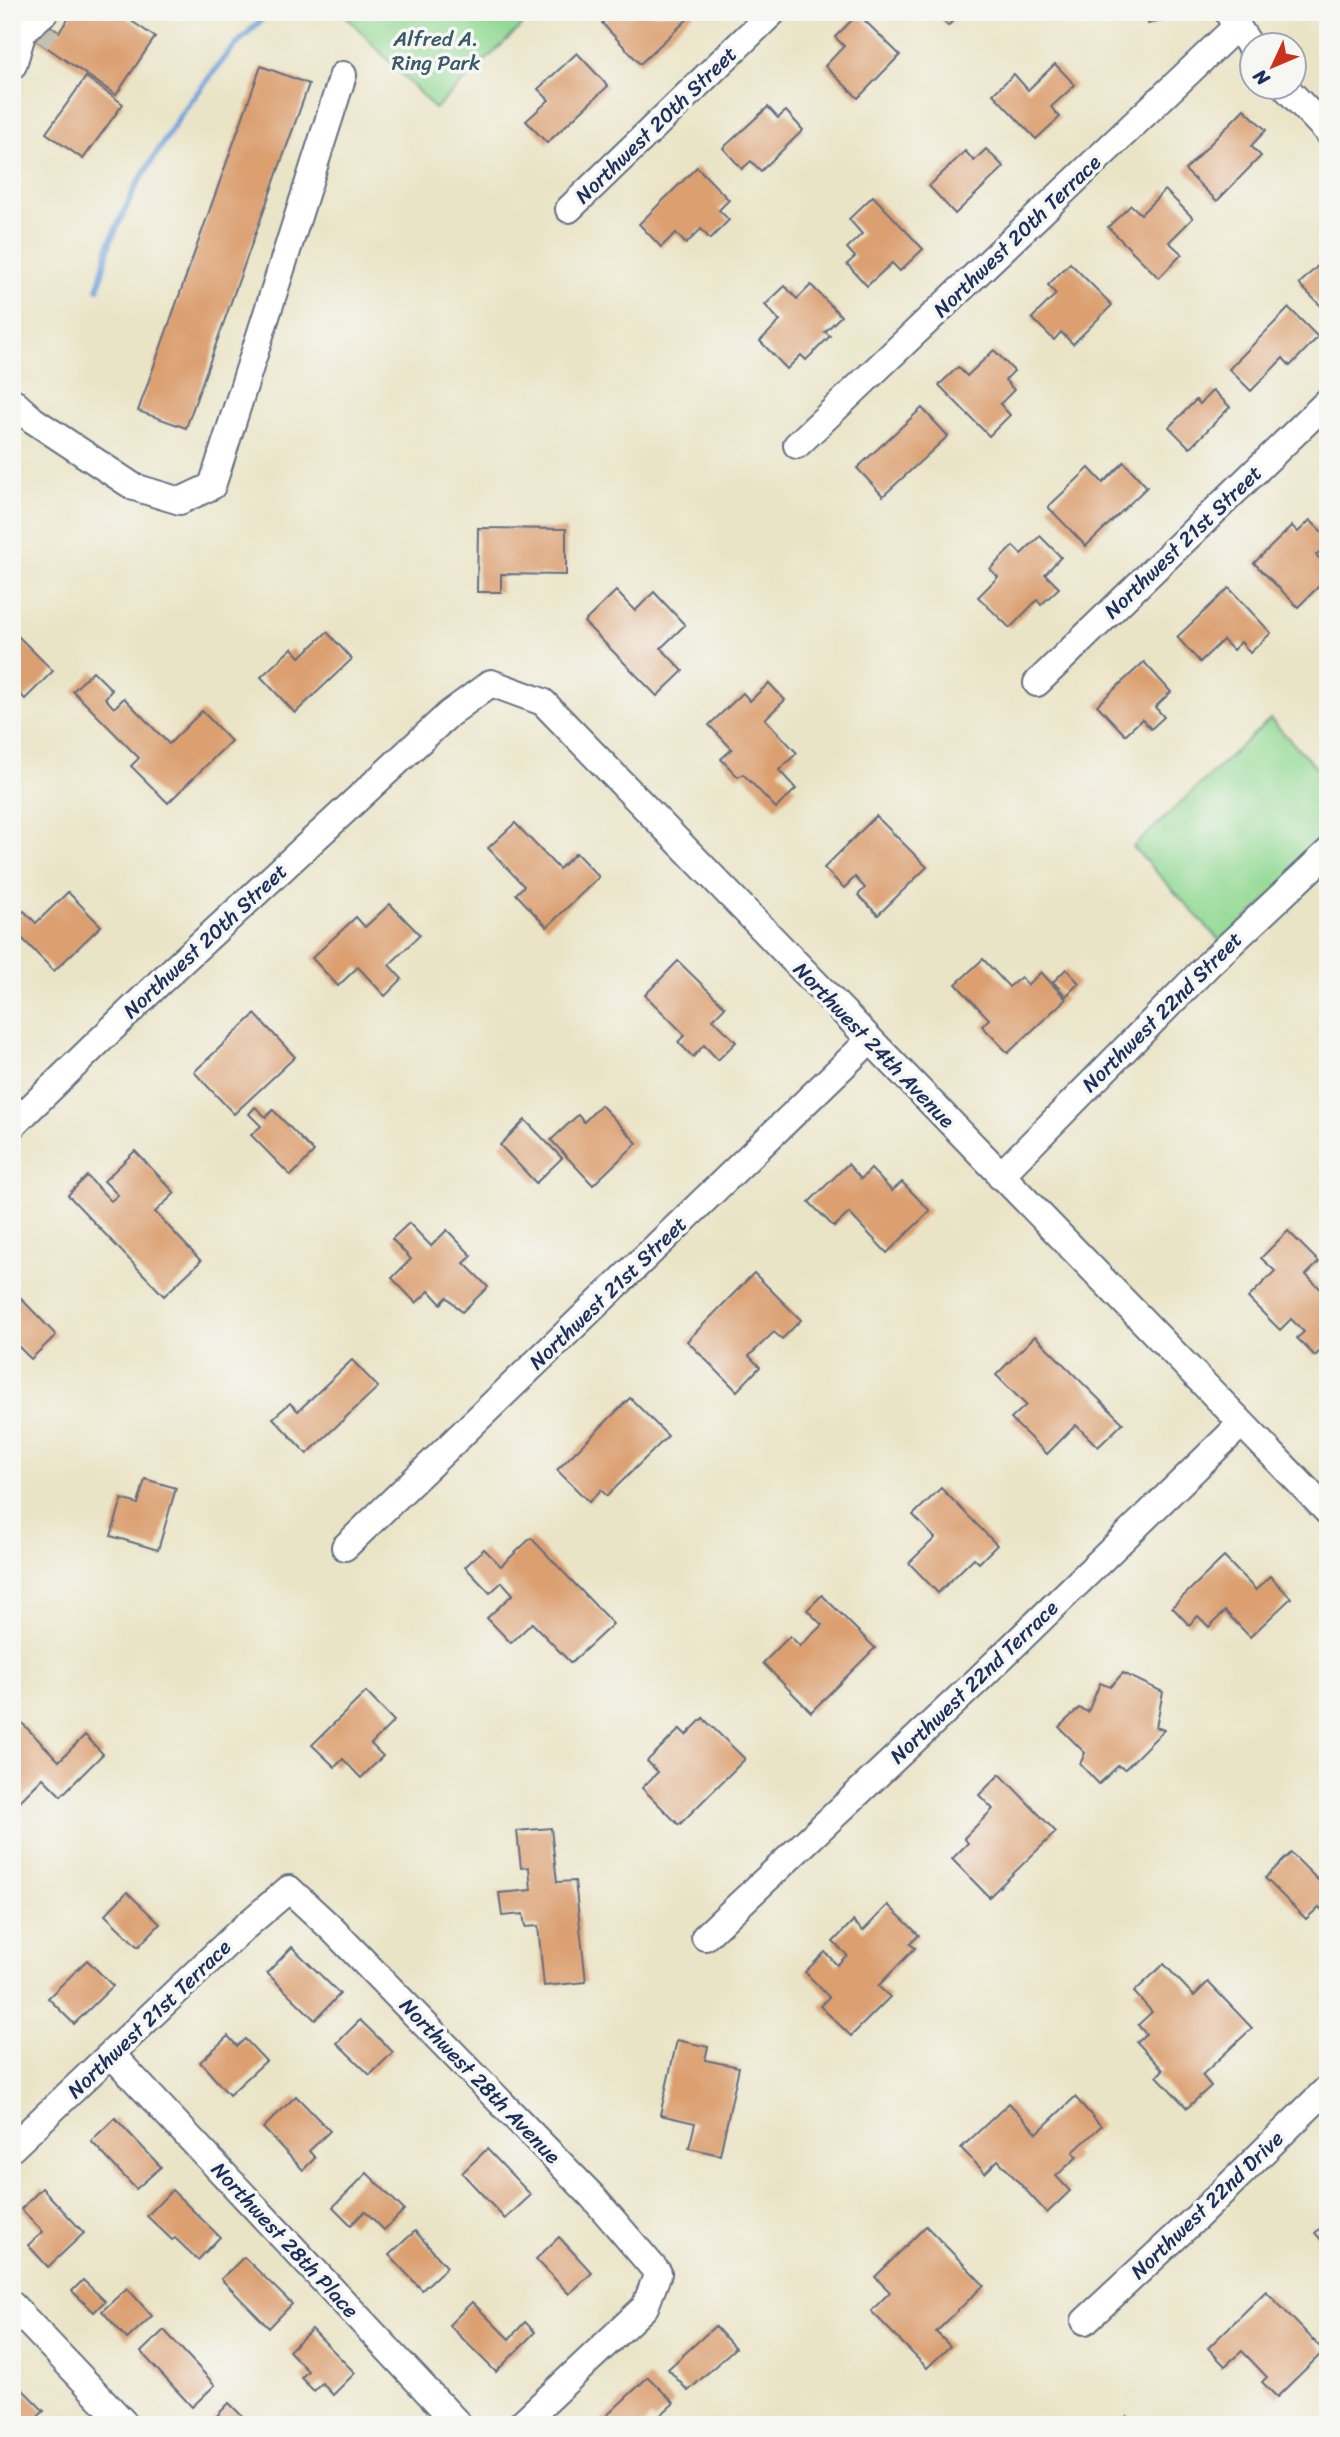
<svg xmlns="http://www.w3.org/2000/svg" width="1340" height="2437" viewBox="0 0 1340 2437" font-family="Sriracha,sans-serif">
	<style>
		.green { fill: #92d993; stroke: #568478; stroke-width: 2 }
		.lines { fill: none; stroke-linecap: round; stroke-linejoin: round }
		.stream { stroke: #6ea0d9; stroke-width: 6 }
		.building { fill: #db9f70 }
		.minor-tunnel { stroke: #c1c0b1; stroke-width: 26; stroke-dasharray: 26 13; stroke-linecap: butt }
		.minor-casing { stroke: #636e82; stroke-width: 30 }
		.minor { stroke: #fff; stroke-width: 26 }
		.labels { text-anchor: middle; stroke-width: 7; stroke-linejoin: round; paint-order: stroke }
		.park-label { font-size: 21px; fill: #395a6b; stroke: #f6f6f2 }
		.street-label { font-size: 21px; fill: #1b2f5e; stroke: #f6f6f2 }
	</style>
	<rect width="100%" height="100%" fill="#f6f6f2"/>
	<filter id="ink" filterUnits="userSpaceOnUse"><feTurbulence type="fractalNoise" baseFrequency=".0143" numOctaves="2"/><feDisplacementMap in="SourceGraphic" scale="14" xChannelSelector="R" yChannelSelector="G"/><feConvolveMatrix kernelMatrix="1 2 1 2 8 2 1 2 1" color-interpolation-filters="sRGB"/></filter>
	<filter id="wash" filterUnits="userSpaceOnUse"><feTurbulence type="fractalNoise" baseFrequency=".00686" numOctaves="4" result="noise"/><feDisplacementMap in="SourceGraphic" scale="28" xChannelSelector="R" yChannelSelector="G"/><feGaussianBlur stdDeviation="1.57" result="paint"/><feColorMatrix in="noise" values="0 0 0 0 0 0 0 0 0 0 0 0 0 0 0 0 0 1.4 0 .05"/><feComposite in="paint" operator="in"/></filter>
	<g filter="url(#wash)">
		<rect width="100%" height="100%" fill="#eae4c6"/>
		<g class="green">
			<path d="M342,12H536L435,109Z"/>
			<path d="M1270,719L1328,780V843L1221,942L1133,847Z"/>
		</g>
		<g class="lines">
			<path class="stream" d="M98,289L110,242L136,186L182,113L229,52L269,12"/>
		</g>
		<g id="blocks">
			<g class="building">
				<path d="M73,12H118L155,37L116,95L29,35L40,19L59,32Z"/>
				<path d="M613,12L641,14L695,12L640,64L602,23Z"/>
				<path d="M934,12H961L948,26Z"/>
				<path d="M1145,12H1179L1180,16L1148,24Z"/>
				<path d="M1305,12H1328L1309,20Z"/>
				<path d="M858,14L900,55L858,98L825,66L844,46L835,37Z"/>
				<path d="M577,53L608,86L547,143L526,121L549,100L538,89Z"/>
				<path d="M1055,64L1075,85L1051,107L1060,117L1036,139L993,94L1014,74L1028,90Z"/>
				<path d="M261,66L309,84L186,428L138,411Z"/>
				<path d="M86,77L123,104L83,159L46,133Z"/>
				<path d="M768,107L778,118L786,111L803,130L761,171L751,161L742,169L723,148Z"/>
				<path d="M1244,109L1266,130L1251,146L1261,156L1217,201L1185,170Z"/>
				<path d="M986,149L1004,167L955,214L929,186L965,151L974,161Z"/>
				<path d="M697,167L729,200L719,210L729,220L710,239L701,229L686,244L676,233L661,247L639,224Z"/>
				<path d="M1165,190L1193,218L1169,242L1182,254L1159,278L1108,227L1131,205L1141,214Z"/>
				<path d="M873,196L923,249L900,271L892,263L867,286L847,264L855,257L847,248L862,234L849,219Z"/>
				<path d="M1328,256V313L1299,284Z"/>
				<path d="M1070,263L1112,305L1073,344L1061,332L1054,340L1032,318L1056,294L1048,285Z"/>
				<path d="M811,285L841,316L825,332L830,336L806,360L801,355L787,369L760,341L780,321L765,305L785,286L797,299Z"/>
				<path d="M1289,308L1318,337L1290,366L1283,358L1251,391L1229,369Z"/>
				<path d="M994,350L1014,371L1005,380L1014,390L1000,404L1010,415L989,436L939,385L958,367L967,376Z"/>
				<path d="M1213,390L1230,407L1190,448L1169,427L1196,400L1200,404Z"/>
				<path d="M922,408L948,436L883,496L857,468Z"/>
				<path d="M1124,462L1147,487L1086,546L1048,507L1089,468L1103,483Z"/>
				<path d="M1310,520L1328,538V544L1316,555L1328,567V577L1298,607L1254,563L1292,526L1298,532Z"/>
				<path d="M478,528L566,529V575L501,574V592H477Z"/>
				<path d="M1040,536L1061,557L1045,574L1059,588L1041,605L1037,600L1010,628L978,597L998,577L990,569L1013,546L1021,554Z"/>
				<path d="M1229,588L1271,633L1250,653L1241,642L1233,650L1223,640L1200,662L1177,637Z"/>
				<path d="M616,591L635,611L654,592L685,625L661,648L683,671L657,696L584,622Z"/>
				<path d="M12,630L53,671L25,699L12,686Z"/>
				<path d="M327,632L352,659L295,713L261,677L292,648L300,657Z"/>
				<path d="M1144,662L1171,692L1155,707L1164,717L1151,729L1142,719L1125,735L1097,705Z"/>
				<path d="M93,671L112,690L105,698L114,708L124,698L169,744L202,711L231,741L168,803L131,766L139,758L73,691Z"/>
				<path d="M769,683L785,700L765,719L797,753L779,770L796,789L776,808L743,774L738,777L721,759L732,749L709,725L743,693L750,701Z"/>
				<path d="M876,816L927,867L878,915L858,895L865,888L855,877L844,888L824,868Z"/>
				<path d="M515,823L559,869L576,853L599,877L547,927L516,894L524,886L488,848Z"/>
				<path d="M68,892L101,926L54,971L12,928V923L24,911L36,923Z"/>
				<path d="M390,904L420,935L389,965L402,979L385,996L358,967L338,986L312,958L356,917L365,927Z"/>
				<path d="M983,959L1009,987L1021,977L1028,985L1041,972L1066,999L1008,1053L982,1026L989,1019L956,984Z"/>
				<path d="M678,961L725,1007L713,1019L736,1042L718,1060L704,1045L693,1057L678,1042L685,1035L645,995Z"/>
				<path d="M1066,969L1079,983L1066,996L1053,982Z"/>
				<path d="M255,1014L295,1057L234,1114L194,1072Z"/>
				<path d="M601,1105L637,1143L593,1185L551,1140L578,1115L584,1122Z"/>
				<path d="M255,1107L266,1117L273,1110L314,1152L291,1176L251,1135L261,1126L249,1114Z"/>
				<path d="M525,1120L562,1158L536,1183L500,1145Z"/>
				<path d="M135,1151L175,1193L155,1212L201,1261L164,1296L68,1195L87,1176L111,1201L118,1195L104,1181Z"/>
				<path d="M848,1164L861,1179L871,1169L892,1191L902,1182L930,1211L887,1253L849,1213L834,1227L809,1202Z"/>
				<path d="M409,1223L431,1246L447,1230L472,1256L464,1263L488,1287L462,1312L447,1297L441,1304L429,1291L416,1303L392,1278L411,1259L392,1239Z"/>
				<path d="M1288,1231L1319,1262L1306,1275L1328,1296V1343L1315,1356L1297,1338L1304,1332L1291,1319L1280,1330L1248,1298L1275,1271L1261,1258Z"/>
				<path d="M754,1273L801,1320L782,1339L774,1332L749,1356L760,1367L737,1391L687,1341Z"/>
				<path d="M12,1289L56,1335L31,1359L12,1340Z"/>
				<path d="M1035,1336L1123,1423L1098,1447L1076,1425L1047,1454L1011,1419L1026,1405L996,1375Z"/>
				<path d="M352,1360L378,1387L307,1454L273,1418L290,1403L298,1411Z"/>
				<path d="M630,1398L668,1436L607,1496L601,1490L589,1502L557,1470Z"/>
				<path d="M145,1479L176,1488L158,1550L111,1536L122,1499L138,1504Z"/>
				<path d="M941,1488L997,1545L979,1563L974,1558L938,1593L909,1563L935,1538L913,1515Z"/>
				<path d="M531,1538L613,1624L571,1663L532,1623L511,1643L487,1618L513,1594L502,1582L490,1593L465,1567L484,1549L501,1566Z"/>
				<path d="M1224,1557L1256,1590L1270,1576L1291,1598L1250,1637L1225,1611L1209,1627L1198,1616L1189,1625L1172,1607Z"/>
				<path d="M822,1595L875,1648L811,1712L763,1663L790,1636L800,1646L822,1625L807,1610Z"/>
				<path d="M1123,1673L1163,1692L1156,1727L1164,1730L1125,1769L1118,1766L1099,1784L1080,1764L1085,1753L1059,1727L1079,1708L1088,1712L1100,1683L1110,1687Z"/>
				<path d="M366,1692L394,1721L371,1744L383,1756L361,1778L343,1759L335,1767L312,1745Z"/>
				<path d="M703,1718L745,1759L679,1825L642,1788L658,1772L647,1761L680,1729L686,1735Z"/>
				<path d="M21,1722L59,1761L85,1735L103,1754L61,1796L43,1778L18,1803L12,1797V1760L15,1757L12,1754V1730Z"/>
				<path d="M1000,1774L1056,1832L989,1897L952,1859L968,1843L964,1838L993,1809L979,1795Z"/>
				<path d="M551,1828L557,1882L575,1881L586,1982L544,1986L538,1926L525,1927L523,1914L502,1916L499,1893L531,1890L529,1867L521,1868L517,1831Z"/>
				<path d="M1291,1853L1320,1882L1328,1874V1916L1319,1907L1306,1919L1265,1878Z"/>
				<path d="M127,1892L160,1924L138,1947L105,1915Z"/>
				<path d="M888,1905L919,1935L910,1944L915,1948L878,1986L890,1997L851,2036L820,2006L829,1997L805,1972L825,1952L837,1965L847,1955L833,1942L853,1921L863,1931Z"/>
				<path d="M292,1947L340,1994L315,2020L267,1973Z"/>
				<path d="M87,1960L113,1986L74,2024L48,1998Z"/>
				<path d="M1164,1964L1194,1996L1208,1982L1252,2028L1202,2075L1211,2086L1187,2108L1157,2076L1163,2070L1137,2042L1146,2034L1138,2025L1152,2012L1134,1992Z"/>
				<path d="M360,2020L393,2052L370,2075L337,2043Z"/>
				<path d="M228,2036L237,2046L245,2039L266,2061L229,2095L200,2062Z"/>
				<path d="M677,2040L708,2047L705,2060L739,2067L720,2155L689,2148L695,2123L660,2115Z"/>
				<path d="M296,2096L330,2131L309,2151L315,2158L303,2170L263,2128Z"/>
				<path d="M1075,2097L1101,2126L1073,2152L1077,2157L1056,2176L1070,2191L1047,2213L998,2160L985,2173L961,2148L1009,2103L1037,2133Z"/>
				<path d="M115,2118L161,2167L136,2189L91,2141Z"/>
				<path d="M487,2149L531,2195L505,2219L462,2173Z"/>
				<path d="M367,2173L404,2210L384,2230L365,2211L351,2225L333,2207Z"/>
				<path d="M42,2188L84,2233L48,2267L28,2245L43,2232L21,2209Z"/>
				<path d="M172,2190L220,2237L198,2260L175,2238L172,2240L147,2216Z"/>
				<path d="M1328,2212V2247L1315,2233L1327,2222L1322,2217Z"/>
				<path d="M926,2226L984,2285L936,2332L950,2346L927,2368L871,2311L890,2292L875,2277Z"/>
				<path d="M415,2231L447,2267L422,2290L389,2255Z"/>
				<path d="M559,2237L592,2273L569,2294L536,2259Z"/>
				<path d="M244,2257L292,2304L269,2328L221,2279Z"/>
				<path d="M83,2280L105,2301L94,2312L72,2291Z"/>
				<path d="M127,2288L152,2316L127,2339L102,2311Z"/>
				<path d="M1266,2291L1324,2351L1277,2397L1262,2382L1267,2377L1242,2351L1225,2366L1208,2348Z"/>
				<path d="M472,2302L509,2339L525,2322L535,2332L496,2372L449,2325Z"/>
				<path d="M715,2326L735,2348L688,2391L668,2369Z"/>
				<path d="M312,2329L355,2373L333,2395L322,2383L314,2391L301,2378L308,2371L289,2351Z"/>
				<path d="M164,2330L215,2385L192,2407L141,2352Z"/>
				<path d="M648,2377L674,2403L654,2421L651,2417L643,2425H602L600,2422Z"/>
				<path d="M12,2379L44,2411L29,2425H12Z"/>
				<path d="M229,2403L251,2425H208Z"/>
				<path d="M1127,2416L1135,2425H1118Z"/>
			</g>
		</g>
	</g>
	<g filter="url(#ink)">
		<use href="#blocks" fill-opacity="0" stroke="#636e82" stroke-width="2"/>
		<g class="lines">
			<path class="minor-tunnel" d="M37,41L48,25"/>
			<g class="minor-casing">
				<g id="minor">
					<path d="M1229,14L1252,49"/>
					<path d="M13,65L23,31L45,12"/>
					<path d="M1286,88L1328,132"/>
					<path d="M569,209L773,12"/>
					<path d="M12,401L33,420L134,487L180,501L212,486L343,75"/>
					<path d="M797,445L1236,27"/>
					<path d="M1037,683L1328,401"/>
					<path d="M12,1126L160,982L449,714L491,683L543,702L1328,1512"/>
					<path d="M1000,1176L1210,963L1328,852"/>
					<path d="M345,1547L870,1040"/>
					<path d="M705,1937L978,1680L1241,1424"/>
					<path d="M112,2055L459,2425"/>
					<path d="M12,2148L241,1930L289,1889L332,1929L592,2196L658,2273L645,2307L520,2425"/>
					<path d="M12,2305L126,2425"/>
					<path d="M1085,2321L1196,2218L1328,2088"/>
				</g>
			</g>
			<use href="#minor" class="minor"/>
		</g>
	</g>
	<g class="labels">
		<g class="park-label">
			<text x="436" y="46">Alfred A.<tspan x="436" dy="24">Ring Park</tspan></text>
		</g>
		<g class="street-label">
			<text transform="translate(656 125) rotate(-44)" y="7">Northwest 20th Street</text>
			<text transform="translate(1017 236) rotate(-44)" y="7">Northwest 20th Terrace</text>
			<text transform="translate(1183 542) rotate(-44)" y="7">Northwest 21st Street</text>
			<text transform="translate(205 941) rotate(-43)" y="7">Northwest 20th Street</text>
			<text transform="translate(1162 1012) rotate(-45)" y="7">Northwest 22nd Street</text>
			<text transform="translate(874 1045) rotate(46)" y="7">Northwest 24th Avenue</text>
			<text transform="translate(608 1293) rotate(-44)" y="7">Northwest 21st Street</text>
			<text transform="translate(974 1682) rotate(-44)" y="7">Northwest 22nd Terrace</text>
			<text transform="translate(149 2019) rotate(-44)" y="7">Northwest 21st Terrace</text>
			<text transform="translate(480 2081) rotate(46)" y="7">Northwest 28th Avenue</text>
			<text transform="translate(1207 2205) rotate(-44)" y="7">Northwest 22nd Drive</text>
			<text transform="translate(285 2240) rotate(47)" y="7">Northwest 28th Place</text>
		</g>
	</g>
	<rect width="1340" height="2437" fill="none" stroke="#f6f6f2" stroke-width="42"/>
	<g transform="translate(1273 66) rotate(226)"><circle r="33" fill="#f6f6f2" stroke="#9ea6b7" stroke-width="2"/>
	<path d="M0-5L12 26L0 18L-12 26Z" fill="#c8321e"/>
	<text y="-10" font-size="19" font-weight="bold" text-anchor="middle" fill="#1b2f5e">N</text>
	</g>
</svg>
